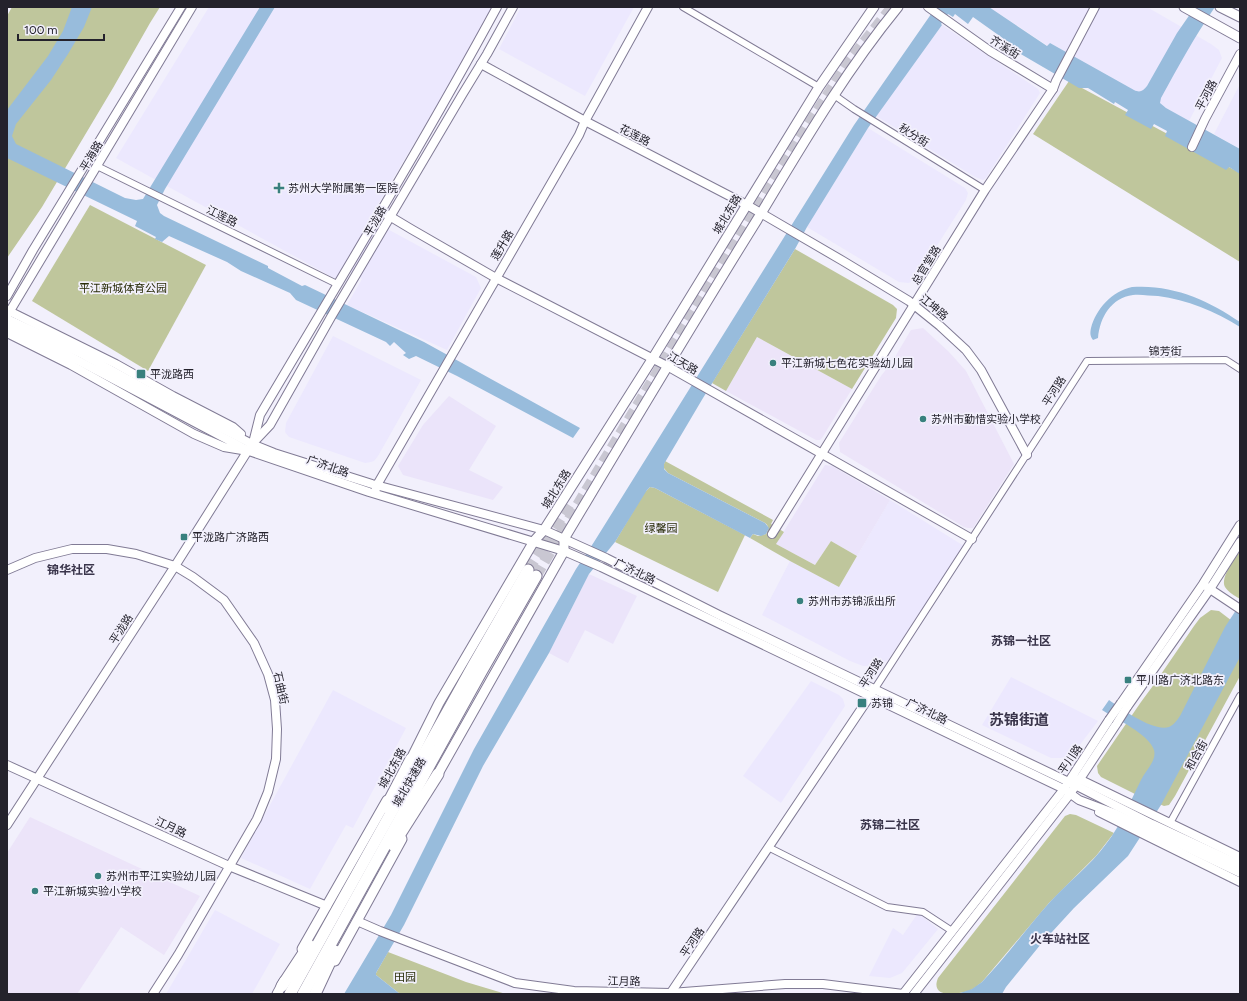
<svg xmlns="http://www.w3.org/2000/svg" width="1247" height="1001" viewBox="0 0 1247 1001" font-family="Figtree,'Noto Sans SC',sans-serif">
	<style>
		.built { fill: #ece8fe }
		.industrial { fill: #ebe4fa }
		.education { fill: #ece4f9 }
		.green { fill: #bfc69c }
		.water { fill: #98bcdc }
		.lines { fill: none; stroke-linecap: round; stroke-linejoin: round }
		.highway-tunnel { stroke: #c9c7d2; stroke-width: 11; stroke-dasharray: 11 5.5; stroke-linecap: butt }
		.street-casing { stroke: #817b95; stroke-width: 8 }
		.secondary-casing { stroke: #817b95; stroke-width: 10 }
		.primary-casing { stroke: #817b95; stroke-width: 11 }
		.highway-casing { stroke: #817b95; stroke-width: 13 }
		.street { stroke: #fff; stroke-width: 6 }
		.secondary { stroke: #fff; stroke-width: 8 }
		.primary { stroke: #fff; stroke-width: 9 }
		.highway { stroke: #fff; stroke-width: 11 }
		.secondary-bridge-casing { stroke: #817b95; stroke-width: 10; stroke-linecap: butt }
		.secondary-bridge { stroke: #fff; stroke-width: 8 }
		.poi-dot { fill: #38807e; stroke: #f2f0fc; stroke-width: 1.5 }
		.labels { text-anchor: middle; stroke-width: 3.5; stroke-linejoin: round; paint-order: stroke }
		.street-label { font-size: 11px; fill: #24222c; stroke: #f2f0fc }
		.poi-label { font-size: 11px; fill: #24222c; stroke: #f2f0fc; text-anchor: start }
		.park-label { font-size: 11px; fill: #292c09; stroke: #f2f0fc }
		.neighbourhood-label { font-size: 12px; font-weight: bold; fill: #3a354b; stroke: #f2f0fc }
		.district-label { font-size: 15px; font-weight: bold; fill: #3a354b; stroke: #f2f0fc }
	</style>
	<rect width="100%" height="100%" fill="#f2f0fc"/>
	<g class="built">
		<path d="M209,7H492L456,73L369,219L476,277L481,288L447,350L347,305L362,279L343,268L336,279L116,158Z"/>
		<path d="M521,7H634L585,96L499,49Z"/>
		<path d="M989,7H1147L1211,44L1219,50L1222,58L1189,121L1050,43L1048,46Z"/>
		<path d="M942,25L1038,89L1040,93L986,178L983,180L975,177L876,116Z"/>
		<path d="M1240,84V149L1214,134Z"/>
		<path d="M868,128L965,188L968,193L966,200L917,277L909,283L899,282L807,227Z"/>
		<path d="M333,336L421,380L378,456L374,461L371,462L365,463L289,437L285,432L286,423Z"/>
		<path d="M890,500L964,546L888,660L877,666H863L850,661L762,615L790,561L839,587Z"/>
		<path d="M1011,677L1098,721L1079,746L1072,754L1061,758H1051L982,725Z"/>
		<path d="M811,681L839,695L843,699L845,706L781,803L743,776Z"/>
		<path d="M333,690L406,728L353,828L346,825L310,889L241,858Z"/>
		<path d="M215,910L280,944L252,994H166Z"/>
		<path d="M918,913L938,929L902,973L890,978L869,976L893,928L903,935Z"/>
	</g>
	<g class="industrial">
		<path d="M449,396L496,426L469,470L503,487L493,500L403,475L398,466L423,425Z"/>
		<path d="M825,465L832,466L890,500L857,556L831,541L815,565L776,544Z"/>
		<path d="M589,574L637,596L613,644L585,630L568,663L549,653Z"/>
	</g>
	<g class="education">
		<path d="M923,328L949,352L966,371L1014,464L973,528H968L964,527L840,452L839,443L881,376L892,362L911,330Z"/>
		<path d="M757,337L852,389L822,438L820,440H816L726,391Z"/>
		<path d="M30,817L200,896L164,955L121,927L77,994H7V853Z"/>
	</g>
	<g class="green">
		<path d="M12,7H160L150,23L113,88L42,207L7,258V16Z"/>
		<path d="M1069,81L1240,173V262L1033,134Z"/>
		<path d="M90,205L206,265L148,371L32,301Z"/>
		<path d="M795,249L893,305L897,309L896,318L852,389L757,337L726,391L712,383Z"/>
		<path d="M665,461L773,520L771,524L784,532L776,544L815,565L831,541L857,556L839,587L790,561L750,538L753,534L758,536L766,534C768,530 770,527 765,523L668,473L663,467Z"/>
		<path d="M650,487L655,488L745,535L718,592L615,542L644,493Z"/>
		<path d="M1240,551V599C1235,596 1228,592 1225,587C1220,577 1235,559 1240,551Z"/>
		<path d="M1211,610L1219,611L1240,627V676L1175,796L1169,805L1164,806L1135,794L1101,777L1098,773L1097,766L1141,702L1155,683L1194,626L1200,618Z"/>
		<path d="M1070,814L1076,815L1114,833L1096,856L1049,903L982,982C978,985 975,988 971,990C961,994 929,1000 938,978L1065,816Z"/>
		<path d="M388,952L466,982L506,994H400L376,975V973Z"/>
	</g>
	<g class="water">
		<path d="M72,7H92L84,27L68,54L51,80L16,124L12,136L16,144L125,198L136,200L143,199L260,7H275L165,189L157,205L160,213L164,216L268,266V268L302,286L305,285L424,342L580,428L573,438L457,376L416,356L409,359L403,355L406,353L394,342L390,346L386,342L296,300L290,293L241,271L227,262L169,236L162,242L155,239L156,237L135,226L137,221L7,158V110L48,56L63,31Z"/>
		<path d="M936,7L942,8L943,7H989L1047,46L1050,43L1134,90C1140,93 1143,91 1147,86L1177,33L1195,7H1215C1195,36 1178,67 1161,98L1160,103L1166,108L1240,149V174L1229,167L1226,170L1165,136L1167,131L1154,124L1151,129L1125,115L1128,110L1115,102L1114,104L1088,88H1079L1012,49L1011,44L973,17L968,24L955,14L953,17L948,14L941,24L942,25L868,128L807,227L795,249L703,398L664,464V469L668,473L765,523L769,528L766,534L761,536L753,534L750,538L655,488L650,487L647,490L615,542L589,574L549,653L483,766L404,925L376,973V975L400,994H344L391,915L474,749L576,569L594,542L854,125Z"/>
		<path d="M1132,287C1172,284 1208,300 1240,322V327C1215,311 1187,300 1158,296C1150,296 1141,294 1133,295C1111,298 1100,317 1098,338L1093,340C1090,336 1090,333 1091,328C1096,309 1112,291 1132,287Z"/>
		<path d="M1240,604V657L1161,805L1128,856L1074,908L1041,944L1006,987L1002,994H957L972,989L982,982C1006,957 1026,929 1049,903C1067,883 1090,866 1106,844C1121,825 1130,802 1141,780C1145,771 1157,761 1154,750C1149,734 1116,719 1102,710L1109,700C1122,709 1153,732 1169,727C1174,725 1177,720 1180,716L1225,627Z"/>
	</g>
	<g class="lines">
		<g class="highway-tunnel">
			<path d="M528,570L569,505"/>
			<path d="M536,576L571,516L770,185L850,60L892,7"/>
		</g>
		<g class="street-casing">
			<g id="street">
				<path d="M683,7L819,87"/>
				<path d="M834,95L854,109L985,190"/>
				<path d="M97,166L337,284"/>
				<path d="M872,693L1087,361L1226,360L1240,369"/>
				<path d="M1170,823L1240,696"/>
				<path d="M768,847L887,907L923,912L952,931"/>
			</g>
		</g>
		<g class="secondary-casing">
			<g id="secondary">
				<path d="M928,7L990,51L1053,89"/>
				<path d="M481,64L585,121L747,205L843,261L909,301L940,326L966,350L981,370L1027,455"/>
				<path d="M1192,147L1205,119L1240,54"/>
				<path d="M381,211L411,229L496,278L667,366L972,539"/>
				<path d="M7,296L33,250L181,7"/>
				<path d="M7,310L116,364L173,396L233,427L241,434"/>
				<path d="M7,316L192,7"/>
				<path d="M7,319L80,353L149,391L252,444L274,453L372,484L544,530L606,558L719,615L1075,785L1152,824L1240,865"/>
				<path d="M7,325L77,360L249,451L369,492L564,551L601,567L1064,789L1079,800L1116,814L1240,873"/>
				<path d="M7,333L71,365L194,434L224,447L242,450"/>
				<path d="M253,443L260,415C340,280 422,145 497,7"/>
				<path d="M376,489L377,485L579,135L585,121L648,7"/>
				<path d="M772,534L985,190L1053,89L1056,81L1095,7"/>
				<path d="M7,570L35,558L72,549H107L136,554L175,566L193,577L224,600L254,643L268,674L275,700L277,729L276,759L268,792L257,819L178,955L153,994"/>
				<path d="M1207,587L1240,609"/>
				<path d="M1121,703L1203,584L1240,525"/>
				<path d="M1127,707L1210,589L1240,542"/>
				<path d="M7,765L229,866L327,906"/>
				<path d="M1074,781L1079,779L1240,857"/>
				<path d="M1099,812L1149,837L1240,882"/>
				<path d="M7,825L175,566L252,444L270,425L331,317L462,95L487,54L513,7"/>
				<path d="M357,921L380,931L515,983L574,991L671,993L785,984H823L903,994"/>
				<path d="M670,994L870,696"/>
				<path d="M903,994L1064,789L1109,720"/>
				<path d="M914,994L1070,794L1117,723"/>
			</g>
		</g>
		<g class="primary-casing">
			<g id="primary">
				<path d="M1184,7L1240,38"/>
				<path d="M1220,7L1240,17"/>
				<path d="M408,765L439,703L534,541L544,530L653,358L819,87L874,7"/>
				<path d="M435,779L564,551V539C628,432 691,326 757,220C801,147 844,73 898,7"/>
				<path d="M302,949L387,800"/>
				<path d="M335,961L402,839"/>
				<path d="M277,994L284,981"/>
			</g>
		</g>
		<g class="highway-casing">
			<g id="highway">
				<path d="M386,807L411,759"/>
				<path d="M393,845L438,774"/>
				<path d="M282,986L309,945"/>
				<path d="M290,994L473,666L528,570"/>
				<path d="M303,994L481,672L536,576"/>
				<path d="M315,994L335,951"/>
			</g>
		</g>
		<use href="#street" class="street"/>
		<use href="#secondary" class="secondary"/>
		<use href="#primary" class="primary"/>
		<use href="#highway" class="highway"/>
		<g class="secondary-bridge-casing">
			<g id="secondary-bridge">
				<path d="M1109,720L1121,703"/>
				<path d="M1117,723L1127,707"/>
			</g>
		</g>
		<use href="#secondary-bridge" class="secondary-bridge"/>
	</g>
	<g class="poi-dot">
		<path d="M277 182h4v4h4v4h-4v4h-4v-4h-4v-4h4z"/>
		<circle cx="773" cy="363" r="4"/>
		<rect x="136" y="369" width="10" height="10" rx="2"/>
		<circle cx="923" cy="419" r="4"/>
		<rect x="180" y="533" width="8" height="8" rx="2"/>
		<circle cx="800" cy="601" r="4"/>
		<rect x="1124" y="676" width="8" height="8" rx="2"/>
		<rect x="857" y="698" width="10" height="10" rx="2"/>
		<circle cx="98" cy="876" r="4"/>
		<circle cx="35" cy="891" r="4"/>
	</g>
	<g class="labels">
		<g class="street-label">
			<text transform="translate(1005 47) rotate(32)" y="4">齐溪街</text>
			<text transform="translate(1206 95) rotate(-62)" y="4">平河路</text>
			<text transform="translate(635 135) rotate(27)" y="4">花莲路</text>
			<text transform="translate(914 135) rotate(32)" y="4">秋分街</text>
			<text transform="translate(91 156) rotate(-59)" y="4">平海路</text>
			<text transform="translate(727 214) rotate(-59)" y="4">城北东路</text>
			<text transform="translate(222 216) rotate(26)" y="4">江莲路</text>
			<text transform="translate(375 221) rotate(-60)" y="4">平泷路</text>
			<text transform="translate(502 245) rotate(-60)" y="4">莲升路</text>
			<text transform="translate(926 265) rotate(-58)" y="4">总官堂路</text>
			<text transform="translate(934 307) rotate(40)" y="4">江坤路</text>
			<text x="1165" y="355">锦芳街</text>
			<text transform="translate(683 363) rotate(30)" y="4">江天路</text>
			<text transform="translate(1054 391) rotate(-57)" y="4">平河路</text>
			<text transform="translate(328 466) rotate(19)" y="4">广济北路</text>
			<text transform="translate(556 489) rotate(-58)" y="4">城北东路</text>
			<text transform="translate(635 571) rotate(26)" y="4">广济北路</text>
			<text transform="translate(121 629) rotate(-57)" y="4">平泷路</text>
			<text transform="translate(871 673) rotate(-57)" y="4">平河路</text>
			<text transform="translate(281 688) rotate(77)" y="4">石曲街</text>
			<text transform="translate(927 711) rotate(26)" y="4">广济北路</text>
			<text transform="translate(1196 755) rotate(-61)" y="4">和合街</text>
			<text transform="translate(1070 759) rotate(-56)" y="4">平川路</text>
			<text transform="translate(392 768) rotate(-61)" y="4">城北东路</text>
			<text transform="translate(409 782) rotate(-60)" y="4">城北快速路</text>
			<text transform="translate(171 827) rotate(25)" y="4">江月路</text>
			<text transform="translate(692 942) rotate(-56)" y="4">平河路</text>
			<text transform="translate(624 981) rotate(1)" y="4">江月路</text>
		</g>
		<g class="poi-label">
			<text x="288" y="192">苏州大学附属第一医院</text>
			<text x="781" y="367">平江新城七色花实验幼儿园</text>
			<text x="150" y="378">平泷路西</text>
			<text x="931" y="423">苏州市勤惜实验小学校</text>
			<text x="192" y="541">平泷路广济路西</text>
			<text x="808" y="605">苏州市苏锦派出所</text>
			<text x="1136" y="684">平川路广济北路东</text>
			<text x="871" y="707">苏锦</text>
			<text x="106" y="880">苏州市平江实验幼儿园</text>
			<text x="43" y="895">平江新城实验小学校</text>
		</g>
		<g class="park-label">
			<text x="123" y="292">平江新城体育公园</text>
			<text x="661" y="532">绿馨园</text>
			<text x="405" y="981">田园</text>
		</g>
		<g class="neighbourhood-label">
			<text x="71" y="574">锦华社区</text>
			<text x="1021" y="645">苏锦一社区</text>
			<text x="890" y="829">苏锦二社区</text>
			<text x="1060" y="943">火车站社区</text>
		</g>
		<g class="district-label">
			<text x="1019" y="725">苏锦街道</text>
		</g>
	</g>
	<rect width="1247" height="1001" fill="none" stroke="#24222c" stroke-width="16"/>
	<path d="M18 34v6h86v-6" fill="none" stroke="#24222c" stroke-width="2"/>
	<text x="24" y="34" font-size="12" fill="#24222c" stroke="#f2f0fc" stroke-width="3" paint-order="stroke">100 m</text>
</svg>
